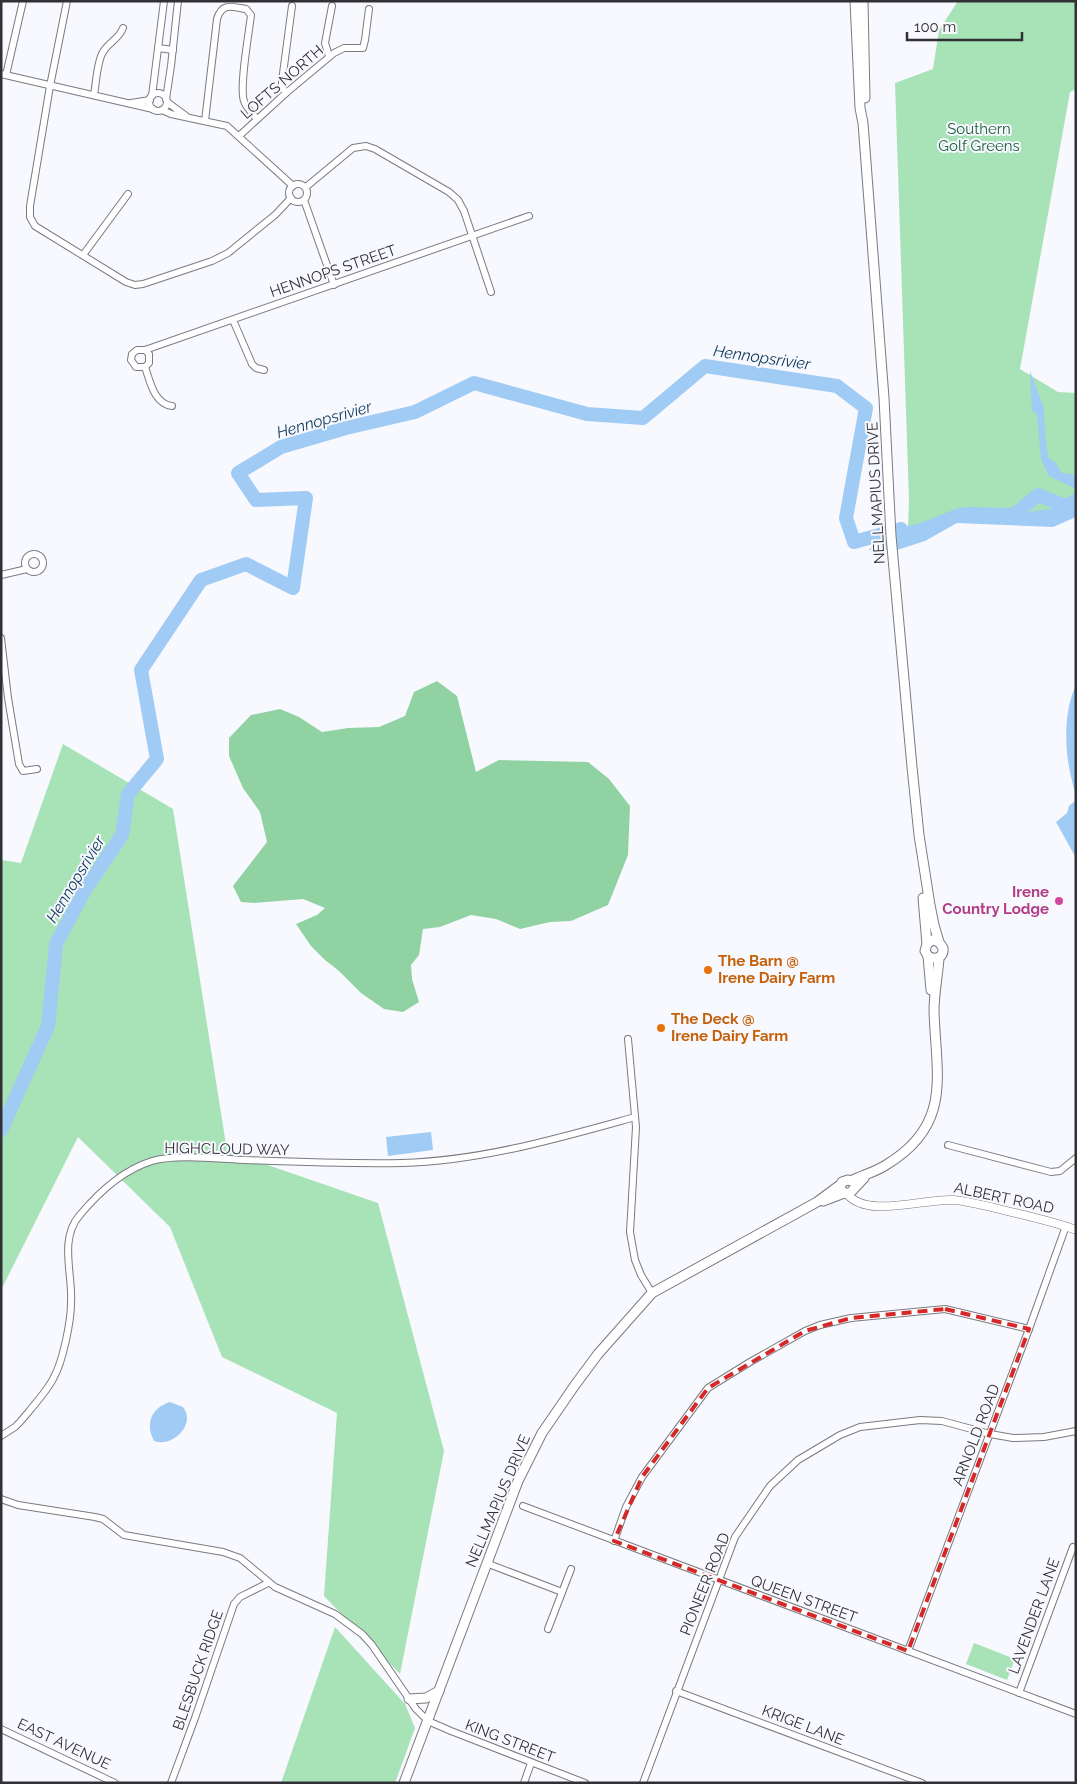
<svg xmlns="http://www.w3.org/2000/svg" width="1077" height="1784" viewBox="0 0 1077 1784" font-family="Raleway,sans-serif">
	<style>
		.green { fill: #a8e2b7 }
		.forest { fill: #91d2a3 }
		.water { fill: #9fcbf4 }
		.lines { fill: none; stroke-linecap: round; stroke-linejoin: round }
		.river { stroke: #9fcbf4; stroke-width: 14 }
		.minor-casing { stroke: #7a7a81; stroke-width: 8 }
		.tertiary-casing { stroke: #7a7a81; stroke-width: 9 }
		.secondary-casing { stroke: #7a7a81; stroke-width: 11 }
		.minor { stroke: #fff; stroke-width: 6 }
		.tertiary { stroke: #fff; stroke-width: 8 }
		.secondary { stroke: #fff; stroke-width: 9 }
		.marked { fill: none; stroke: #d62828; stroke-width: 4; stroke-dasharray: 10 6; stroke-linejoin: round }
		.hotel-dot { fill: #d1479c; stroke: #f8f8ff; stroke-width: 2 }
		.food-dot { fill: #e8710a; stroke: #f8f8ff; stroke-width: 2 }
		.labels { text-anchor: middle; stroke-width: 4; stroke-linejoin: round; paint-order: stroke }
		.street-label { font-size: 15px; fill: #313135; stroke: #f8f8ff }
		.park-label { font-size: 15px; fill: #1a6035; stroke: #f8f8ff }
		.hotel-label { font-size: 15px; font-weight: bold; fill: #b23c85; stroke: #f8f8ff; text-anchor: end }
		.food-label { font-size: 15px; font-weight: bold; fill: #c56008; stroke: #f8f8ff; text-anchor: start }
		.water-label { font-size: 16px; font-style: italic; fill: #0e395a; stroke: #f8f8ff }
	</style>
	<rect width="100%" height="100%" fill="#f8f8ff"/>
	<g class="green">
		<path d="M958,1H1076V89L1070,92L1020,369L1058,392L1076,393V515L957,523L908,529L909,500L895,83L933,69L939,30Z"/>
		<path d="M63,744L173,809L227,1151L378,1203L444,1451L400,1674L324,1596L337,1413L222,1357L170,1227L78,1137L1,1290V860L21,863Z"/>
		<path d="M335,1627L405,1704L415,1728L395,1783H281Z"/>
		<path d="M974,1643L1015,1659L1007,1680L966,1664Z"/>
	</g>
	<path class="forest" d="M437,681L457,696L476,772L499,760L588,762L609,779L630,806L628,855L608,905L571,921L550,922L520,929L496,919L471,915L440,927L423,929L419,955L411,965L412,979L419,1002L403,1012L384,1009L361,993L339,971L325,960L311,946L296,924L317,915L325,908L303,899L254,903L241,902L233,886L267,842L260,812L243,788L229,756V738L251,715L280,709L299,717L322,732L348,728L379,727L405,716L414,692Z"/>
	<g class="water">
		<path d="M1030,371L1044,408L1045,435L1048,457L1056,463L1062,473L1076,475V489L1049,476L1041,459L1037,415L1032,411Z"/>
		<path d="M1076,498V517L1053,527L957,523L925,541L897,550H869L886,530L918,524L958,508L984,514L1011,515L1066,506Z"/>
		<path d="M1076,685V795C1065,762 1061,717 1076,685Z"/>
		<path d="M1076,800V858L1056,822L1067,813L1069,806Z"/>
		<path d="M431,1132L433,1150L388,1156L386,1137Z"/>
		<path d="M170,1402L183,1407C197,1425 171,1448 154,1441C145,1424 151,1408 170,1402Z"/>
	</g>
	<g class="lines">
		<g class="river">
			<path d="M965,514L1014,515L1038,495L1066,506L1076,501"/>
			<path d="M1,1130L48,1026L56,944L86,888L122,835L128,794L157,759L141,670L201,580L246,564L293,588L306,498L256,500L238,473L281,447L346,428L415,412L474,383L587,414L643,418L705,366L837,386L866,408L846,518L854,542L901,529"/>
		</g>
		<g class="minor-casing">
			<g id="minor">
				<path d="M67,1L50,86L30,206V217L35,226L126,282L135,285L143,284L212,261L228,253L275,215L291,198"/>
				<path d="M158,48L173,50"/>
				<path d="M329,56L325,43L332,6"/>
				<path d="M1,74L153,109"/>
				<path d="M6,75L23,1"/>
				<path d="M286,93L282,87V81L292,6"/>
				<circle cx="158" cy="102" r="9"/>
				<path d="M94,95C96,84 97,61 103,52C109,42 119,39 123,28"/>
				<path d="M152,96L164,1"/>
				<path d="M166,99L171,66L178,1"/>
				<path d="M167,102L186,116"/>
				<path d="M131,103L150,100"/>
				<path d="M162,110L171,114L227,126L293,186"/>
				<path d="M205,121L217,19C222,2 232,7 246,9L251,15C249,33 239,87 244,101C246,108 253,114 257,119"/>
				<path d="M239,136L286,93L334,53L344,48H363L365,40L369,9"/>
				<circle cx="298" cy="193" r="9"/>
				<path d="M306,187L353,148L366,146L375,149L449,192L458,200L464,211L491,292"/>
				<path d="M304,200L334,285"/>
				<path d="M83,255L128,194"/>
				<path d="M233,320L252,364L256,368L264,370"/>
				<path d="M145,350L149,354V363L145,367H136L131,360L132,354L137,350H145L529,216"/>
				<path d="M145,367C150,381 154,404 172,406"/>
				<circle cx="34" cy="563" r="9"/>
				<path d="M1,575L27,569"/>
				<path d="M1,638L8,698L19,764L23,771L37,769"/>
				<path d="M628,1039L636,1127L630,1232L635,1260L641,1275L652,1293"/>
				<path d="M948,1145L1051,1172L1060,1171L1076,1158"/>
				<path d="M1,1436L15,1427L20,1422C29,1411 49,1389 54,1377C63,1361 71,1321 71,1303C73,1275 59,1240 79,1216C98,1193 123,1170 152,1161C175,1154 220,1159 245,1160C297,1162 349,1164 402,1163C481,1161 559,1138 635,1117"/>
				<path d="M1,1499L18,1505L95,1517L103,1519L124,1535L223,1552L240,1558L275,1587L335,1614L362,1634L372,1645L416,1709L428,1721L451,1731L585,1783"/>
				<path d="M523,1506L1076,1714"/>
				<path d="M614,1541L626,1507L642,1477L708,1388L750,1362L805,1331L820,1325L851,1318L945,1309L1029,1329"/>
				<path d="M486,1563L562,1592"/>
				<path d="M548,1629L571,1569"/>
				<path d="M908,1651L1029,1329L1066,1226"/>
				<path d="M676,1691L922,1783"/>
				<path d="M1019,1693L1073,1547"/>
				<path d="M1,1729L115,1783"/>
				<path d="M171,1783L195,1718L234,1604L240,1597L268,1583"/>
				<path d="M524,1783L531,1763"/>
				<path d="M643,1783L735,1537L770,1486L798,1460L840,1435L860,1427L920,1420L942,1421L990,1434L1013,1438L1044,1437L1076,1431"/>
			</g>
		</g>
		<g class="tertiary-casing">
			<path id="tertiary" d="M847,1194C868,1219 924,1198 954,1200C967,1201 981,1205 995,1208C1022,1215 1049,1220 1076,1230"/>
		</g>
		<g class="secondary-casing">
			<g id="secondary">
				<path d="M855,1L860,108L863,123L884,398L891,536L912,767L919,835L930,905L934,925L939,942L943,948C944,957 936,961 928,956L925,951L927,944L932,940L939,942"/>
				<path d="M863,1L865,98"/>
				<path d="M923,898L927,944"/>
				<path d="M928,956L931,990"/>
				<path d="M844,1193L840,1188L842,1182L848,1180L851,1181C863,1175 875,1172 886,1165C953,1125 936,1075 934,1011C934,993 938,975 939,958"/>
				<path d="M823,1201L844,1193H850L864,1178"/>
				<path d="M409,1699L426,1698L439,1691"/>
				<path d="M404,1783L518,1481L542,1433L575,1385L598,1354L652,1293L817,1202L840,1185"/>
			</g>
		</g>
		<use href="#minor" class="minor"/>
		<use href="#tertiary" class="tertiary"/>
		<use href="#secondary" class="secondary"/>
	</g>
	<path class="marked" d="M945,1309L1029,1329L908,1651L614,1541L642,1477L708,1388L805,1331L851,1318Z"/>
	<circle class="hotel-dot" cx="1059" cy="901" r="5"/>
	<g class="food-dot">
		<circle cx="708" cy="970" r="5"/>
		<circle cx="661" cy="1028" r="5"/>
	</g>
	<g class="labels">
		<g class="street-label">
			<text transform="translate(282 82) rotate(-41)" y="5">LOFTS NORTH</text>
			<text transform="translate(333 271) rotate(-19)" y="5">HENNOPS STREET</text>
			<text transform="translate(876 493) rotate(-93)" y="5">NELLMAPIUS DRIVE</text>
			<text transform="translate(227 1149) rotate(1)" y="5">HIGHCLOUD WAY</text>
			<text transform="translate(1004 1198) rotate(12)" y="5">ALBERT ROAD</text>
			<text transform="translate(976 1435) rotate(-69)" y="5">ARNOLD ROAD</text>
			<text transform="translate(498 1501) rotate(-67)" y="5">NELLMAPIUS DRIVE</text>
			<text transform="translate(705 1584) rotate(-68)" y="5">PIONEER ROAD</text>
			<text transform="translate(804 1599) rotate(20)" y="5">QUEEN STREET</text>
			<text transform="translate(1034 1616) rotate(-70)" y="5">LAVENDER LANE</text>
			<text transform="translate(198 1670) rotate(-71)" y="5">BLESBUCK RIDGE</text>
			<text transform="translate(803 1725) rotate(21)" y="5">KRIGE LANE</text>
			<text transform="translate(510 1741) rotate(21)" y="5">KING STREET</text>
			<text transform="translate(64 1744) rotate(25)" y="5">EAST AVENUE</text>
		</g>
		<g class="park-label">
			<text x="979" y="134">Southern<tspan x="979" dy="17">Golf Greens</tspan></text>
		</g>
		<g class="hotel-label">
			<text x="1049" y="897">Irene<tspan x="1049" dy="17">Country Lodge</tspan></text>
		</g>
		<g class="food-label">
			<text x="718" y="966">The Barn @<tspan x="718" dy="17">Irene Dairy Farm</tspan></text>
			<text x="671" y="1024">The Deck @<tspan x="671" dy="17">Irene Dairy Farm</tspan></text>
		</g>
		<g class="water-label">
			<text transform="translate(762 357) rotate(8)" y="6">Hennopsrivier</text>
			<text transform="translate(324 419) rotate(-16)" y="6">Hennopsrivier</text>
			<text transform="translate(75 879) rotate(-59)" y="6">Hennopsrivier</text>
		</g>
	</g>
	<rect width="1077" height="1784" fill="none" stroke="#313135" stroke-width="5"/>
	<path d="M907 32v8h115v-8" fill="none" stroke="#313135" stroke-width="2.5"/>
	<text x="914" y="32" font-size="15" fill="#313135" stroke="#f8f8ff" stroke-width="4" paint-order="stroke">100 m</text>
</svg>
